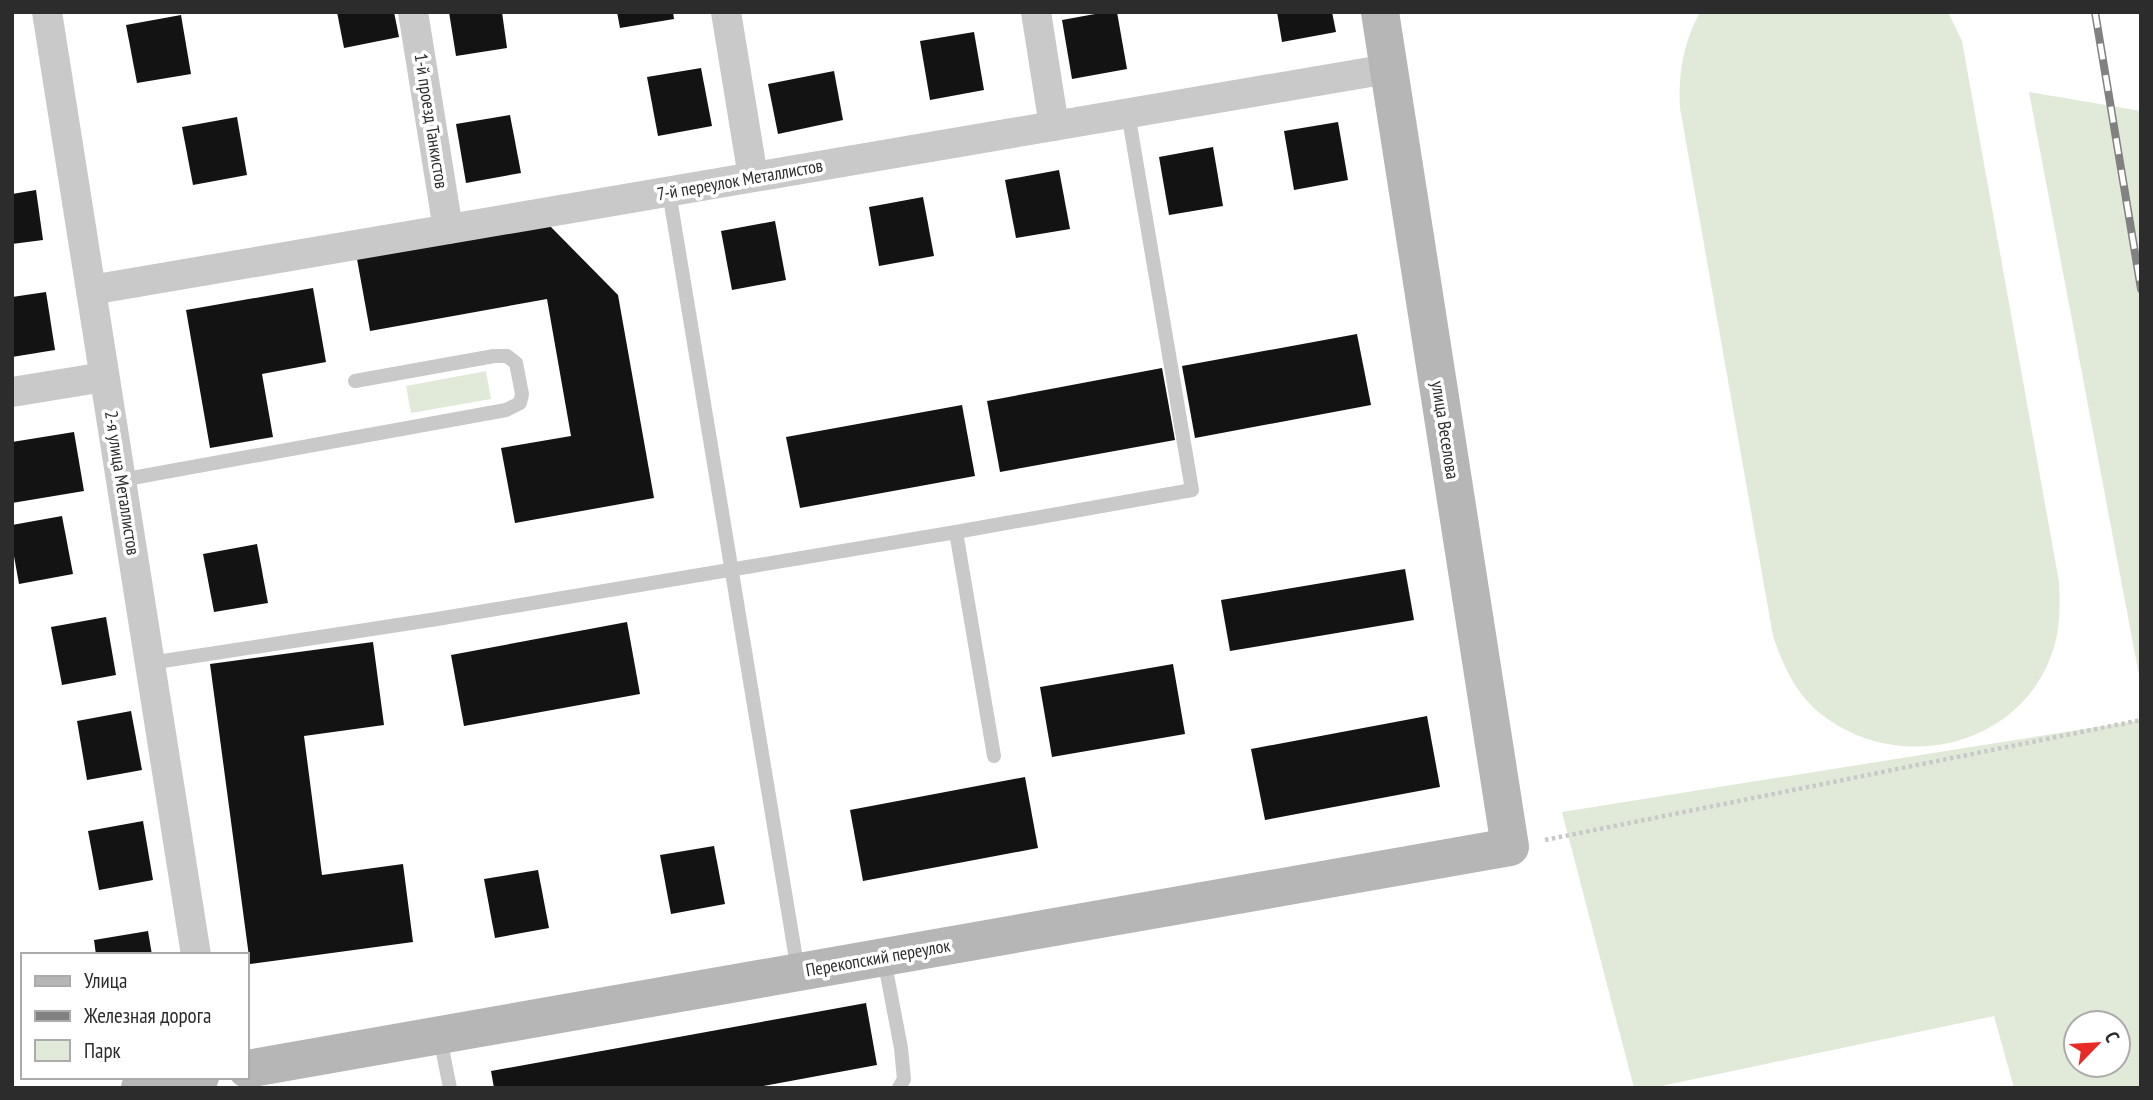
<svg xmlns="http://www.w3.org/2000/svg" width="2153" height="1100" viewBox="0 0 2153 1100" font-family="'PT Sans Narrow',sans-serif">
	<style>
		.green { fill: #e1ead9; fill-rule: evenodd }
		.building { fill: #131313 }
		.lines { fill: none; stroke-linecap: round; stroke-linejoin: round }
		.path { stroke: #c9c9c9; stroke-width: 4.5; stroke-dasharray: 3.5 3.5; stroke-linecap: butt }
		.lane { stroke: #c9c9c9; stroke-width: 14 }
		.street { stroke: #c9c9c9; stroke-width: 30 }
		.secondary { stroke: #b6b6b6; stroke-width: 38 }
		.rail-casing { stroke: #818181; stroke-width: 8 }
		.rail { stroke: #fff; stroke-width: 5; stroke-dasharray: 16; stroke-linecap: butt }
		.labels { text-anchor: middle; stroke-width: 7; stroke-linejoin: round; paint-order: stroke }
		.street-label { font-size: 18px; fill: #2c2c2c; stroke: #fff }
	</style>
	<rect width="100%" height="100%" fill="#fff"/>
	<g class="green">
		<path d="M1700,12H1948L1962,41L2059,582C2060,600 2060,617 2057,635C2034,746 1897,781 1815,709C1794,690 1782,663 1773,636L1680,108C1678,73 1683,44 1700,12Z"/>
		<path d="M2029,92L2141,111V686Z"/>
		<path d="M486,371L491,399L411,413L406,386Z"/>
		<path d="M2141,720V1088H2014L1994,1016L1652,1088H1634L1562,812ZM2076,1023H2118V1065H2076Z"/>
	</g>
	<g class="building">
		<path d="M337,12H394L399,37L344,48Z"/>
		<path d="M449,12H502L507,48L456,56Z"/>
		<path d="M617,12H673L674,19L620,28Z"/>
		<path d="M1106,12H1117L1127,69L1072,79L1062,20Z"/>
		<path d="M1277,12H1332L1336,32L1282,42Z"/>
		<path d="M181,15L191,74L137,83L126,25Z"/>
		<path d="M974,32L984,90L930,100L920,41Z"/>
		<path d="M701,68L712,126L658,136L647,77Z"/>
		<path d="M834,71L843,120L778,134L768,84Z"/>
		<path d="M510,115L521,173L466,183L456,124Z"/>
		<path d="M237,117L247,175L193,185L182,127Z"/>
		<path d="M1338,122L1348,180L1294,190L1284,131Z"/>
		<path d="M1213,147L1223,206L1169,215L1159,157Z"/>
		<path d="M1059,170L1070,229L1016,238L1005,180Z"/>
		<path d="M36,190L43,240L12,244V194Z"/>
		<path d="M923,197L934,256L879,266L869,207Z"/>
		<path d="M775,221L786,280L732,290L721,231Z"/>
		<path d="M549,225L618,295L654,498L515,523L501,448L571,436L547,299L370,331L357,259Z"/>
		<path d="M313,288L326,362L262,374L273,437L210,448L186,310Z"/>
		<path d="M46,292L55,350L12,357V297Z"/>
		<path d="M1357,334L1371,405L1195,438L1182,366Z"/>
		<path d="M1162,368L1175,440L1000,472L987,401Z"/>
		<path d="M962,405L975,476L800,508L786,437Z"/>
		<path d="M74,432L84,491L12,503V442Z"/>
		<path d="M62,516L73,574L19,584L12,545V525Z"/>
		<path d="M257,544L268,603L214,612L203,554Z"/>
		<path d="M1405,569L1414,620L1230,651L1221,600Z"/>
		<path d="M106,617L116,675L62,685L51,627Z"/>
		<path d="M627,622L640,694L464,726L451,655Z"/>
		<path d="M373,642L384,725L304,736L322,875L403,864L413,942L250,964L210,664Z"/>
		<path d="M1173,664L1185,734L1052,757L1040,687Z"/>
		<path d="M131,711L142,770L87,780L77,721Z"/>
		<path d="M1427,716L1440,787L1265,820L1251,749Z"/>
		<path d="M1025,777L1038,848L863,881L850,810Z"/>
		<path d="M143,821L153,880L99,890L88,831Z"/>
		<path d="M714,846L725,904L671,914L660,855Z"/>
		<path d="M538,870L549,928L495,938L484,879Z"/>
		<path d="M148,931L152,955H96L94,940Z"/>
		<path d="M866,1003L877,1065L752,1088H494L491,1071Z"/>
	</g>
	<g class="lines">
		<path class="path" d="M1545,840L2141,720"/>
		<g class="lane">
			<path d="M669,192L798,971"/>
			<path d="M121,480L506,410L520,403L522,394L516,363L507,356H494L355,381"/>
			<path d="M956,532L1192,490L1128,113"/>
			<path d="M150,663L437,619L956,532L994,756"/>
			<path d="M884,959L901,1048L904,1079L899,1088"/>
			<path d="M440,1038L450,1088"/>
		</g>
		<g class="street">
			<path d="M47,12L196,955"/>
			<path d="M413,12L448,229"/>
			<path d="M726,12L753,177"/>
			<path d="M1036,12L1054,126"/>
			<path d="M91,290L1388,69"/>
			<path d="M12,392L104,377"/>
		</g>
		<g class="secondary">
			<path d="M247,1069L1510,847L1380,12"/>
			<path d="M140,1088L200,1077"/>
		</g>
		<g class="rail-casing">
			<path id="rail" d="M2095,12L2141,289"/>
		</g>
		<use href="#rail" class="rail"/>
	</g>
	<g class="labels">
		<g class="street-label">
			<text transform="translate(431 121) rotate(81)" y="6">1-й проезд Танкистов</text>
			<text transform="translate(740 180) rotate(-10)" y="6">7-й переулок Металлистов</text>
			<text transform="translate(1445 430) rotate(81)" y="6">улица Веселова</text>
			<text transform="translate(122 483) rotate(81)" y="6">2-я улица Металлистов</text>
			<text transform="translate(878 958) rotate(-10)" y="6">Перекопский переулок</text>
		</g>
	</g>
	<rect width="2153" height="1100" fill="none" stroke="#2c2c2c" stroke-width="28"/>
	<rect x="21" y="953" width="228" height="126" fill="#ffffff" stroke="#ababab" stroke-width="2"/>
	<rect x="35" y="976" width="35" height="10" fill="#b6b6b6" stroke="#ababab" stroke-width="2"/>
	<text x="84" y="988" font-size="21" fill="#2c2c2c">Улица</text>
	<rect x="35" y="1011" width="35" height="10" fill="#818181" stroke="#ababab" stroke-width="2"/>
	<text x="84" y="1023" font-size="21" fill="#2c2c2c">Железная дорога</text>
	<rect x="35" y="1040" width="35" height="21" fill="#e1ead9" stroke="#ababab" stroke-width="2"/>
	<text x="84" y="1058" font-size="21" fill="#2c2c2c">Парк</text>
	<g transform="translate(2097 1044) rotate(65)"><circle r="33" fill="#ffffff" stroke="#ababab" stroke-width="2"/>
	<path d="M0-5L12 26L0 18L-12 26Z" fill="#e92b28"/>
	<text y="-10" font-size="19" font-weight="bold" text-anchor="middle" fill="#2c2c2c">С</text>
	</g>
</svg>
